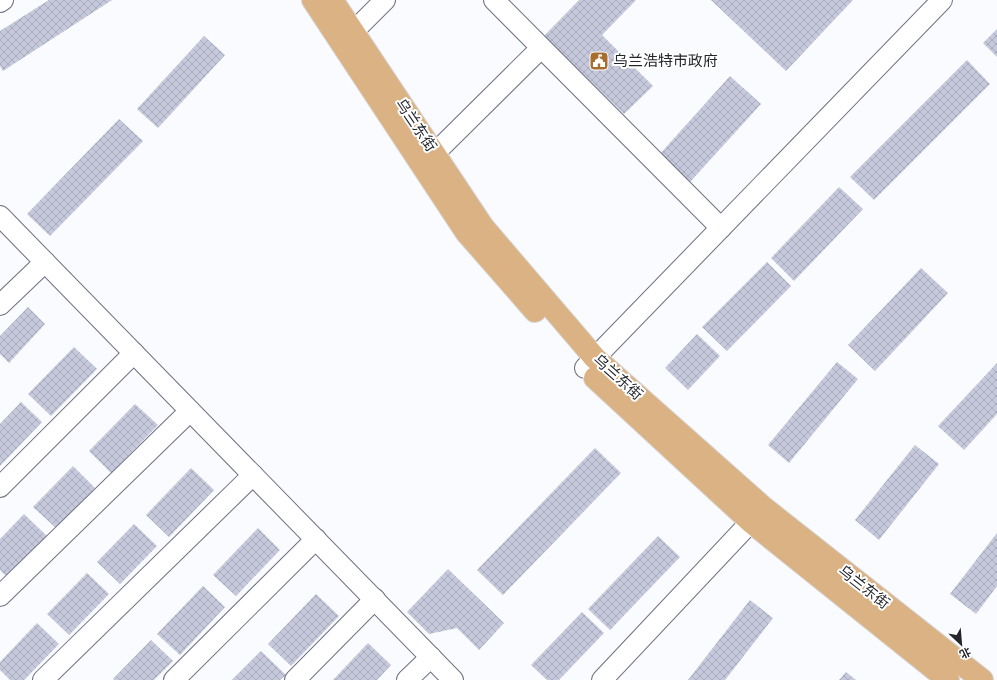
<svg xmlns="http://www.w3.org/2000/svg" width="997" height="680" viewBox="0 0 997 680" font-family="'Alegreya Sans','Noto Sans SC',sans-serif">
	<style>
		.building { fill: url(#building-cross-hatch) }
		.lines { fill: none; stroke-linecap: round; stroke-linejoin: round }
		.minor-casing { stroke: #6d7081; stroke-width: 22 }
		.major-casing { stroke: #d8d8d9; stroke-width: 24 }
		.minor { stroke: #fff; stroke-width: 20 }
		.major { stroke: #dab283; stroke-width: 22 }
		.labels { text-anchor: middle; stroke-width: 4; stroke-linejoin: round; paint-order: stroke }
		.poi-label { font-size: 15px; fill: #24262d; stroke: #fff; text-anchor: start }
		.street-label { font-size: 15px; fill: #24262d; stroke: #fff }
	</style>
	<defs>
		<pattern id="building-cross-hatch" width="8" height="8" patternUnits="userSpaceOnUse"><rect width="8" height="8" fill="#c6c9dc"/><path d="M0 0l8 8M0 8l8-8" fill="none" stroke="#aaacbd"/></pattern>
	</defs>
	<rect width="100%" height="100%" fill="#fafbfe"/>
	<g class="building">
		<path d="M49,0H112L3,71L0,66V31Z"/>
		<path d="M579,0H636L602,35L653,86L624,114L544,36Z"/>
		<path d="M711,0H853L786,71Z"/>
		<path d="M997,29V57L983,43Z"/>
		<path d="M204,36L225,55L158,128L137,109Z"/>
		<path d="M967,60L990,84L874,200L850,177Z"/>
		<path d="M730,76L761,104L690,182L659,155Z"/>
		<path d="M119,119L143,141L50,236L27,214Z"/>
		<path d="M839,187L863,209L794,281L771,258Z"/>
		<path d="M767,262L791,286L727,351L702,327Z"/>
		<path d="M921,268L948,293L875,371L848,345Z"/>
		<path d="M28,307L45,324L9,363L0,354V336Z"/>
		<path d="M697,334L720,356L688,390L665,368Z"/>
		<path d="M74,347L97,369L51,416L28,394Z"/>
		<path d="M837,362L858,379L789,463L768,445Z"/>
		<path d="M997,363V414L964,450L938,426Z"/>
		<path d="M21,402L42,422L0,466V424Z"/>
		<path d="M135,404L158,425L111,473L89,451Z"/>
		<path d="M915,445L939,464L879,540L855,520Z"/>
		<path d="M595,448L621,473L503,595L477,570Z"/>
		<path d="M73,466L95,488L56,528L33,507Z"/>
		<path d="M191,468L214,490L169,537L146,515Z"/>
		<path d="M24,514L47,536L7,577L0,570V539Z"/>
		<path d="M134,524L157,546L120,584L97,562Z"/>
		<path d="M258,528L280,550L236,596L213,575Z"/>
		<path d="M997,533V586L976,614L950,594Z"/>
		<path d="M658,536L680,557L610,630L588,609Z"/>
		<path d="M448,569L504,623L479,650L457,628L429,634L407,612Z"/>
		<path d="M87,573L109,594L69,635L47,614Z"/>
		<path d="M203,586L225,607L180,655L157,634Z"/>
		<path d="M316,594L339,616L291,666L268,644Z"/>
		<path d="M750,600L773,618L725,680H688Z"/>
		<path d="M582,612L604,633L559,680H547L531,665Z"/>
		<path d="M37,623L59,644L24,680H10L0,670V662Z"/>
		<path d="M151,640L173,661L154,680H114L113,679Z"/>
		<path d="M368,643L391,665L377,680H333Z"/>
		<path d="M261,651L286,675L280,680H232Z"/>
		<path d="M846,672L856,680H839Z"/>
	</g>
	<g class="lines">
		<g class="minor-casing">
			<g id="minor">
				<path d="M494,0L721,228"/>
				<path d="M0,2L3,0"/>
				<path d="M353,32L385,0"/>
				<path d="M435,153L541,48"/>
				<path d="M0,216L453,680"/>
				<path d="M0,305L45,262"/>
				<path d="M585,368L942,0"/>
				<path d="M0,487L134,353"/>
				<path d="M0,596L190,411"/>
				<path d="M43,680L253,475"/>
				<path d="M174,680L316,539"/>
				<path d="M295,680L375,599"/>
				<path d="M407,680L431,657"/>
				<path d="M602,680L762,510"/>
			</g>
		</g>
		<g class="major-casing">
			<g id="major">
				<path d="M313,0L466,232L535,311"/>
				<path d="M332,0L483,227L595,358L764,508L982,680"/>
				<path d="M595,378L751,522L948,680"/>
			</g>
		</g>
		<use href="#minor" class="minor"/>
		<use href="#major" class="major"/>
	</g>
	<defs>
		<g id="civic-square" transform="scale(1)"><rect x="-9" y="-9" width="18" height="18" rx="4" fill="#a86e2d" stroke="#fff"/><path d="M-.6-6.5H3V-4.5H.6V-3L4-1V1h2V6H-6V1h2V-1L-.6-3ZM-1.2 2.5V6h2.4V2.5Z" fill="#fff"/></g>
	</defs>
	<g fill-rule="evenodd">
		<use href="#civic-square" x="599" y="61"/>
	</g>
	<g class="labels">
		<g class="poi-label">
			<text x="613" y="66">乌兰浩特市政府</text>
		</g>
		<g class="street-label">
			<text transform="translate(416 125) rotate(56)" y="5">乌兰东街</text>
			<text transform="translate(618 377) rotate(42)" y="5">乌兰东街</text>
			<text transform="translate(864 587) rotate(38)" y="5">乌兰东街</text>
		</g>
	</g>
	<g transform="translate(961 644) rotate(154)" stroke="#ffffff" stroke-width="3" paint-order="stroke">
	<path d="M0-3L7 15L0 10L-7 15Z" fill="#24262d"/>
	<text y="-6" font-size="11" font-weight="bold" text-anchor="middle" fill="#24262d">北</text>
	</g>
</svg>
